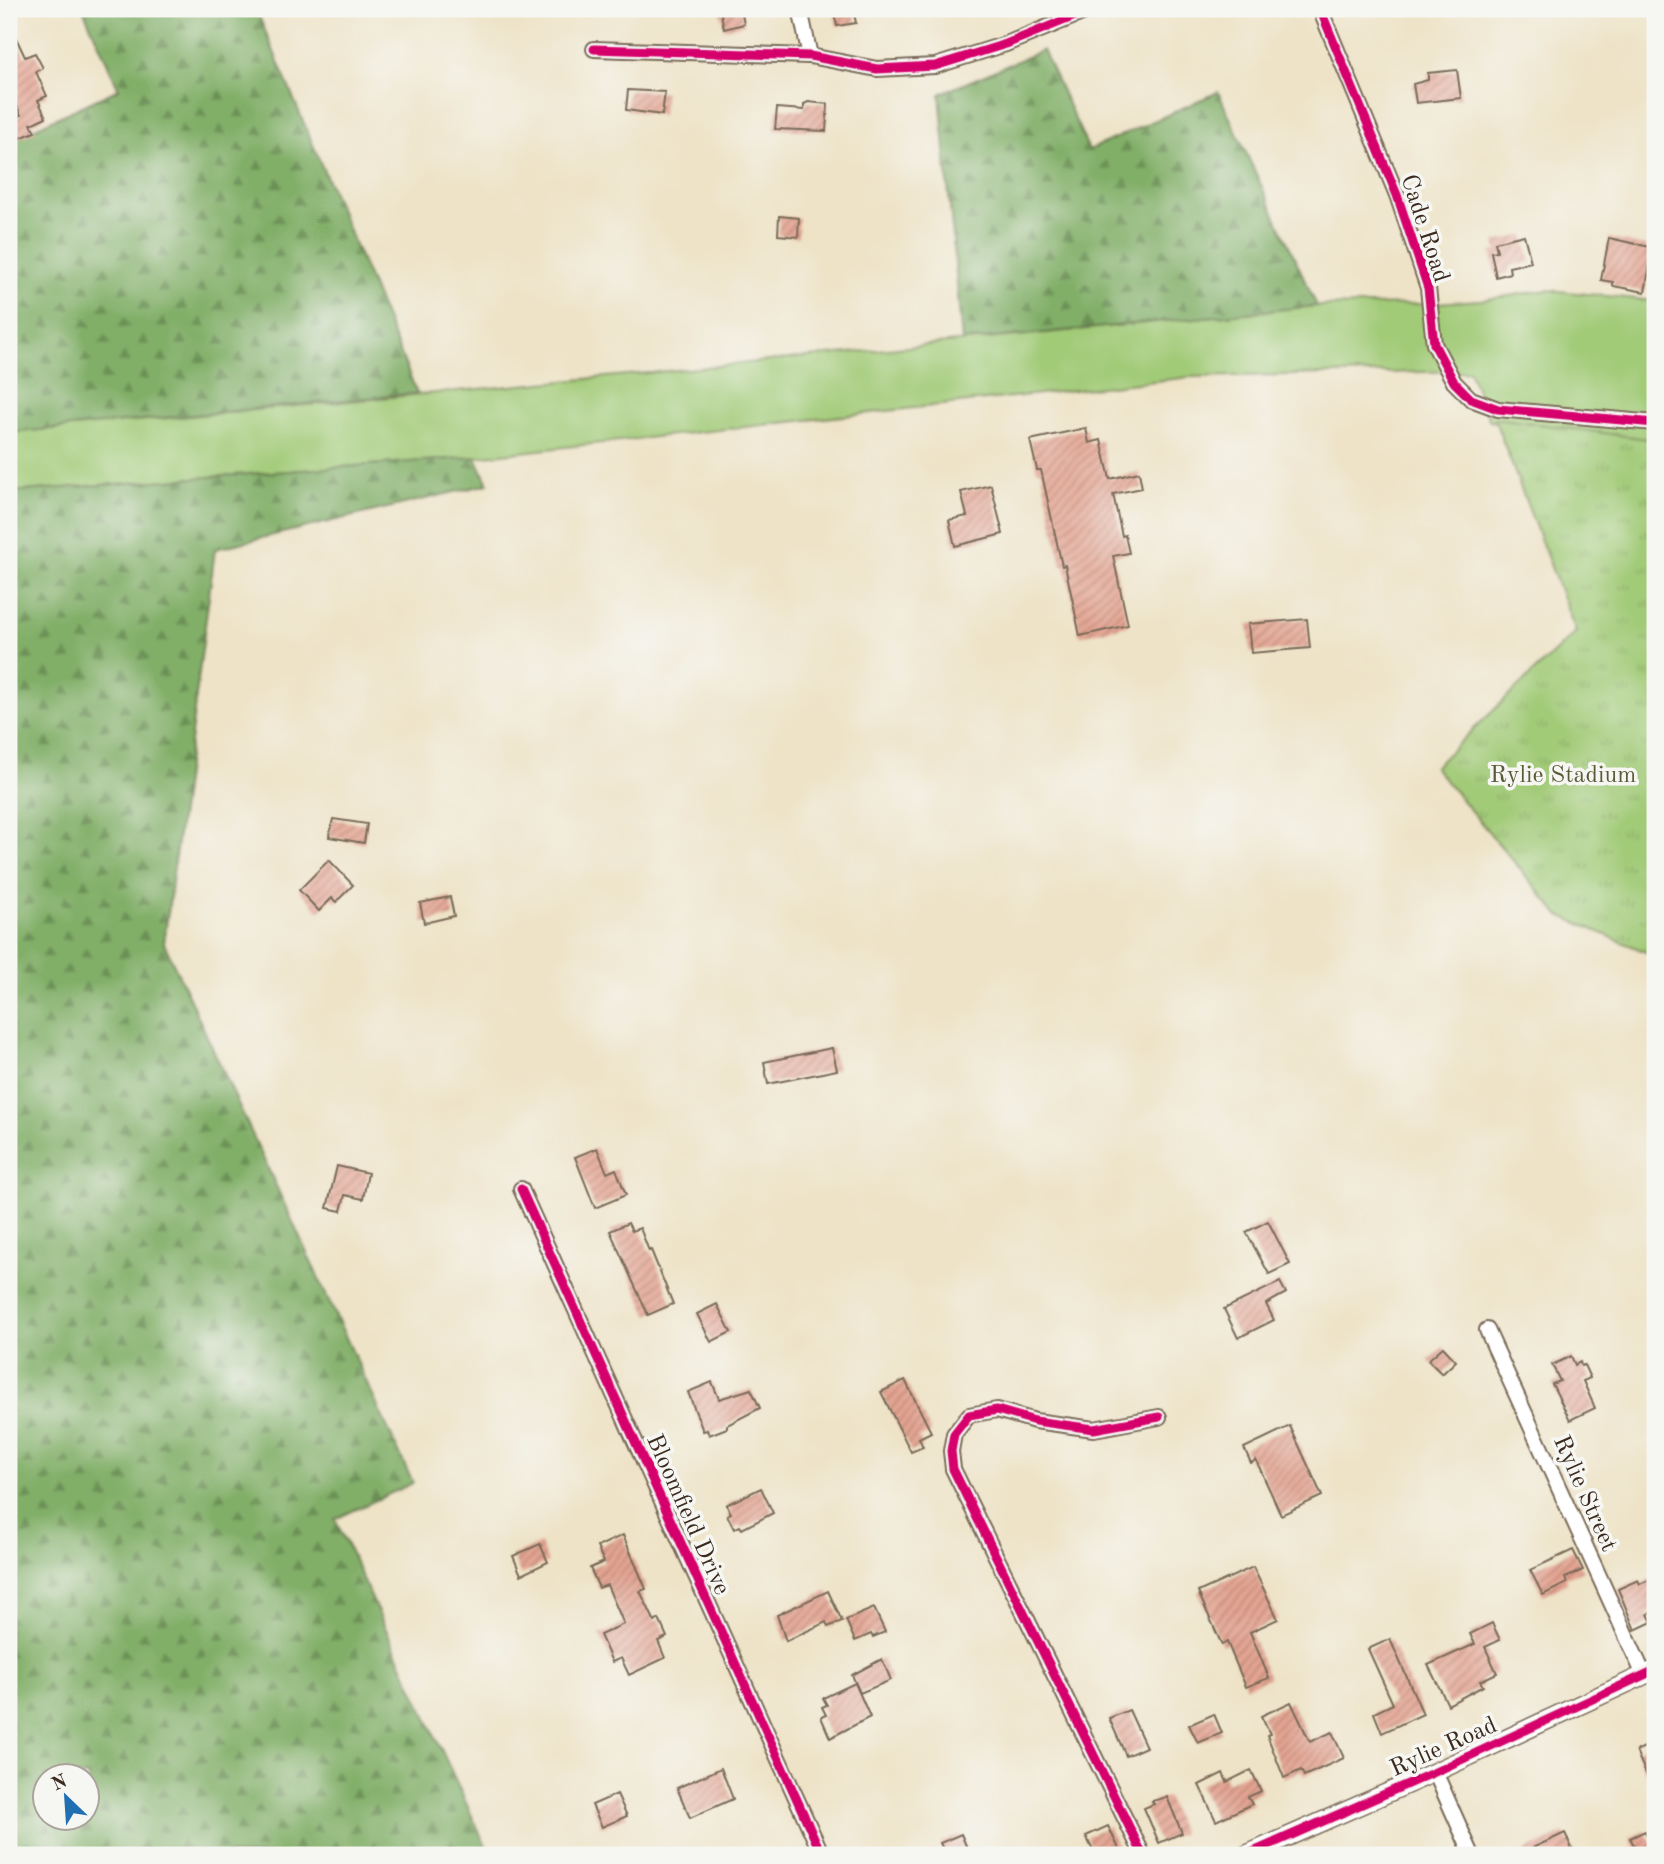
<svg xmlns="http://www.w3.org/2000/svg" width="1664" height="1864" viewBox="0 0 1664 1864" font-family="'Old Standard TT',serif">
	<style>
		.grass { fill: #a2cb78; stroke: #6e7a4b; stroke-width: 2 }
		.forest { fill: url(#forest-firs); stroke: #5e6c43; stroke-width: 2; fill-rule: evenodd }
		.park { fill: url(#park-tufts); stroke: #6e7a4b; stroke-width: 2 }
		.building { fill: url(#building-hatch) }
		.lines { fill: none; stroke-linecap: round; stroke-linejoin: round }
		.minor-casing { stroke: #7a6b59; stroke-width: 18 }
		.tertiary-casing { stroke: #7a6b59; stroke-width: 21 }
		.minor { stroke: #fff; stroke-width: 14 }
		.tertiary { stroke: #fff; stroke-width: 18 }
		.cycleway-casing { stroke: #f6f6f2; stroke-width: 13 }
		.cycleway { stroke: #d6006c; stroke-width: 9 }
		.labels { text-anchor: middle; stroke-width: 7; stroke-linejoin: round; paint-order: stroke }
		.street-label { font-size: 24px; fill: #3b2a1e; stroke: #f6f6f2 }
		.park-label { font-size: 24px; fill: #5a5a39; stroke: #f6f6f2 }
	</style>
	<defs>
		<pattern id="forest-firs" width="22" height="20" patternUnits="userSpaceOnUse" patternTransform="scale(1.75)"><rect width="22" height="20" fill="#81af68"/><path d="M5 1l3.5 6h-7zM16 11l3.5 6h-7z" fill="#6b8f55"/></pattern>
		<pattern id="park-tufts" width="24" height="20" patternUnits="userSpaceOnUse" patternTransform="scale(1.75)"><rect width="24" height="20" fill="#a2cb78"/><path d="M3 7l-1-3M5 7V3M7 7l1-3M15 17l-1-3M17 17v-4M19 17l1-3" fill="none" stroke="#8cae67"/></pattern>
		<pattern id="building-hatch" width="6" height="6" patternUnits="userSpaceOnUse" patternTransform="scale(1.75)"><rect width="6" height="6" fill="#e4a492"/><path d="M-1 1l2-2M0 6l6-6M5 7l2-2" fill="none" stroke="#ba8677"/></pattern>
	</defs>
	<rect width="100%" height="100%" fill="#f6f6f2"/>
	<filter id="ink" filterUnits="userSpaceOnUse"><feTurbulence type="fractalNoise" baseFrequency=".0143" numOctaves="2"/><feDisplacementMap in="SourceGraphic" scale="14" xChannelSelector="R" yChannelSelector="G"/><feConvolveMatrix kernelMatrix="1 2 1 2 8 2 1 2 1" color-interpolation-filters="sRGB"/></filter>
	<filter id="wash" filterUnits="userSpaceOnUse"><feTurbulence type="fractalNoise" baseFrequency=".00686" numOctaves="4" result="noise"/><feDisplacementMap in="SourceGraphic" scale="28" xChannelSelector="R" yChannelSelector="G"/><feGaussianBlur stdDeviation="1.57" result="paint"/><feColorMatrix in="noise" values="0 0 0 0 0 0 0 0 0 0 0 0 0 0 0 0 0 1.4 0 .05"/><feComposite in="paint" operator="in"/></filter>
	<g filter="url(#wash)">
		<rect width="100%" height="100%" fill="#eee3c7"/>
		<path class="grass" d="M1548,290L1655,301V442L1490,421L1469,371L1191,377L476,457L9,492V433L627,375L1317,306L1420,304L1481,300Z"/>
		<g class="forest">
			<path d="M83,9H256L417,393L9,433V140L119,89Z"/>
			<path d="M1043,50L1089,150L1218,92L1317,306L962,341L940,94Z"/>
			<path d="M476,457L488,484L215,549L164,943L413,1483L335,1519L490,1855H9V492ZM88,1776V1818H46V1776Z"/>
		</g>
		<path class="park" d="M1494,418L1655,440V956L1559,915L1434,767L1576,632Z"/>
		<g id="blocks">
			<g class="building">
				<path d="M720,9H741L744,24L724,29Z"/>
				<path d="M833,9H853L856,23L837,26Z"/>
				<path d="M9,23L25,57L35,53L43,68L36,72L47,96L38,100L46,117L31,124L35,132L20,138L12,119L21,115L9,88Z"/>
				<path d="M1457,70L1461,98L1416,103L1413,84L1428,80V73Z"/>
				<path d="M628,90L665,92L662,115L626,110Z"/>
				<path d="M808,102L828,104L826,131L775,129L777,108L804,110V104Z"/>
				<path d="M779,216L799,218L798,237L778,235Z"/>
				<path d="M1524,235L1531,262L1509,267L1510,273L1496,277L1491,252L1497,251L1495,242Z"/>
				<path d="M1609,238L1650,247L1649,253L1652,254L1645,292L1613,286V282L1601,280Z"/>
				<path d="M1086,428L1089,443L1101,440L1110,479L1139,472L1142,488L1113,494L1122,536L1125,535L1129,553L1113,556L1128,625L1080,636L1065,565L1062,566L1041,470H1037L1030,440Z"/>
				<path d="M991,485L1003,534L955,546L949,520L967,516L961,492Z"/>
				<path d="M1307,619L1310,648L1251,653L1248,624Z"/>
				<path d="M333,819L367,824L364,843L329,837Z"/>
				<path d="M329,860L353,885L336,902L332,898L319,911L299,890Z"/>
				<path d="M450,897L454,916L424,923L420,903Z"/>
				<path d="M832,1048L837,1070L768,1084L764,1062Z"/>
				<path d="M597,1148L607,1173L616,1169L626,1195L595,1208L575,1157Z"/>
				<path d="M337,1166L368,1173L363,1199L345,1195L341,1211L327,1208Z"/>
				<path d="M1268,1221L1290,1264L1269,1274L1246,1232Z"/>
				<path d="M628,1223L632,1231L640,1228L649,1251L651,1250L673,1304L648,1315L610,1231Z"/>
				<path d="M1280,1282L1286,1293L1266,1304L1274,1320L1238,1338L1224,1309Z"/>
				<path d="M717,1304L731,1332L711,1342L697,1314Z"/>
				<path d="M1443,1347L1456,1361L1442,1374L1428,1360Z"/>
				<path d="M1571,1356L1575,1365L1580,1362L1581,1366L1584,1365L1590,1378L1583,1381L1595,1408L1570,1420L1552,1384L1560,1381L1552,1365Z"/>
				<path d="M905,1380L931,1432L919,1438L923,1447L911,1452L881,1392Z"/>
				<path d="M712,1382L719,1399L751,1389L760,1408L727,1425V1428L709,1435L707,1430L703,1431L688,1392Z"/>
				<path d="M1290,1426L1322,1496L1281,1515L1256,1460L1251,1463L1244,1448Z"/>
				<path d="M761,1488L773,1513L742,1529L740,1526L734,1529L727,1515L731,1513L726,1505Z"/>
				<path d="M623,1535L646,1589L640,1591L655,1622L659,1619L667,1637L658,1641L665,1658L629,1675L621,1658L612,1662L600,1635L624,1624L607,1585L599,1588L590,1568L604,1562L597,1547Z"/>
				<path d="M540,1544L548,1562L521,1575L513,1556Z"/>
				<path d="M1573,1550L1583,1570L1565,1578L1567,1583L1543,1595L1530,1570Z"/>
				<path d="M1253,1567L1278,1619L1250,1632L1269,1678L1246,1687L1227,1642L1222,1645L1198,1592Z"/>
				<path d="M1655,1577V1611L1648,1614L1652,1622L1635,1630L1618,1589L1638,1580L1640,1584Z"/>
				<path d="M828,1591L842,1621L828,1627L826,1622L786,1641L777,1615Z"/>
				<path d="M874,1608L885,1632L873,1637L871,1634L855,1641L846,1620Z"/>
				<path d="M1492,1623L1500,1640L1485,1647L1497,1673L1480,1681L1483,1686L1448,1705L1428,1665L1475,1644L1470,1634Z"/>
				<path d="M1390,1639L1423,1714L1382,1733L1374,1713L1393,1704L1368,1649Z"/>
				<path d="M882,1659L891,1680L860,1693L852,1675Z"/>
				<path d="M855,1683L870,1717L830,1738L821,1717L826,1715L822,1707L827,1705L823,1698Z"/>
				<path d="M1291,1702L1310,1742L1332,1732L1344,1758L1304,1776L1301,1770L1284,1778L1267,1735L1270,1734L1261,1716Z"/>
				<path d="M1129,1710L1146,1747L1126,1756L1109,1718Z"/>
				<path d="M1214,1714L1222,1733L1198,1743L1189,1725Z"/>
				<path d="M1655,1742V1794L1636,1751Z"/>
				<path d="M721,1768L733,1799L690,1818L677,1788Z"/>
				<path d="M1251,1770L1261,1791L1248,1797L1252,1804L1216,1821L1199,1785L1223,1773L1227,1782Z"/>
				<path d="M617,1794L627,1816L602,1827L592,1805Z"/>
				<path d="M1167,1797L1182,1833L1159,1843L1144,1808L1154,1804L1152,1801Z"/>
				<path d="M1108,1826L1122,1855H1095L1086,1836Z"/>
				<path d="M1645,1831L1650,1841L1655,1838V1855H1618L1635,1847L1630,1838Z"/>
				<path d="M1565,1833L1575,1855H1517Z"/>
				<path d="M961,1834L970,1855H946L940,1843Z"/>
			</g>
		</g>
	</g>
	<g filter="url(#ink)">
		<use href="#blocks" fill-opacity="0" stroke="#7a6b59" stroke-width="2"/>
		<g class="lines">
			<g class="minor-casing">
				<g id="minor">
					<path d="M800,9L810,56"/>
					<path d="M1320,9L1397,195L1428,288L1434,344L1454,382L1471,399L1498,409L1655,423"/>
					<path d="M594,49L810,56L877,69L935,66L1006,44L1092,9"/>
					<path d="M521,1189L822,1855"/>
					<path d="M1487,1330L1644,1675"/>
					<path d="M1435,1772L1472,1855"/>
					<path d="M1143,1855L953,1469L951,1451L954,1434L969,1415L997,1410L1035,1421L1094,1429L1159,1417"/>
				</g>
			</g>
			<g class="tertiary-casing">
				<path id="tertiary" d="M1246,1855L1435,1772L1655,1670"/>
			</g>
			<use href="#minor" class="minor"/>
			<use href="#tertiary" class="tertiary"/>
			<g class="cycleway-casing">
				<g id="cycleway">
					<path d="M1320,9L1397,195L1428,288L1434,344L1454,382L1471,399L1498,409L1655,423"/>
					<path d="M594,49L810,56L877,69L935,66L1006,44L1092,9"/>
					<path d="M521,1189L822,1855"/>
					<path d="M1143,1855L953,1469L951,1451L954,1434L969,1415L997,1410L1035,1421L1094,1429L1159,1417"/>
					<path d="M1246,1855L1435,1772L1655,1670"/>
				</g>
			</g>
			<use href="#cycleway" class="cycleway"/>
		</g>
	</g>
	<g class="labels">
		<g class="street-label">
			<text transform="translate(1426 228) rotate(72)" y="8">Cade Road</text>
			<text transform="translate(1586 1493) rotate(66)" y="8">Rylie Street</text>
			<text transform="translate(689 1514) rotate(66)" y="8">Bloomfield Drive</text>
			<text transform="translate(1443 1746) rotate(-24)" y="8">Rylie Road</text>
		</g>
		<g class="park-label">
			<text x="1563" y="782">Rylie Stadium</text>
		</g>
	</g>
	<rect width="1664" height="1864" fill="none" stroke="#f6f6f2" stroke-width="35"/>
	<g transform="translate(66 1797) rotate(335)"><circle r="33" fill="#f6f6f2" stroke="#aba49d" stroke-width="2"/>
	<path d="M0-5L12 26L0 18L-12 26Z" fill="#1f6fb2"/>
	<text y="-10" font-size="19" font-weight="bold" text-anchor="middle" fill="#3b2a1e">N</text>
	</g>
</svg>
